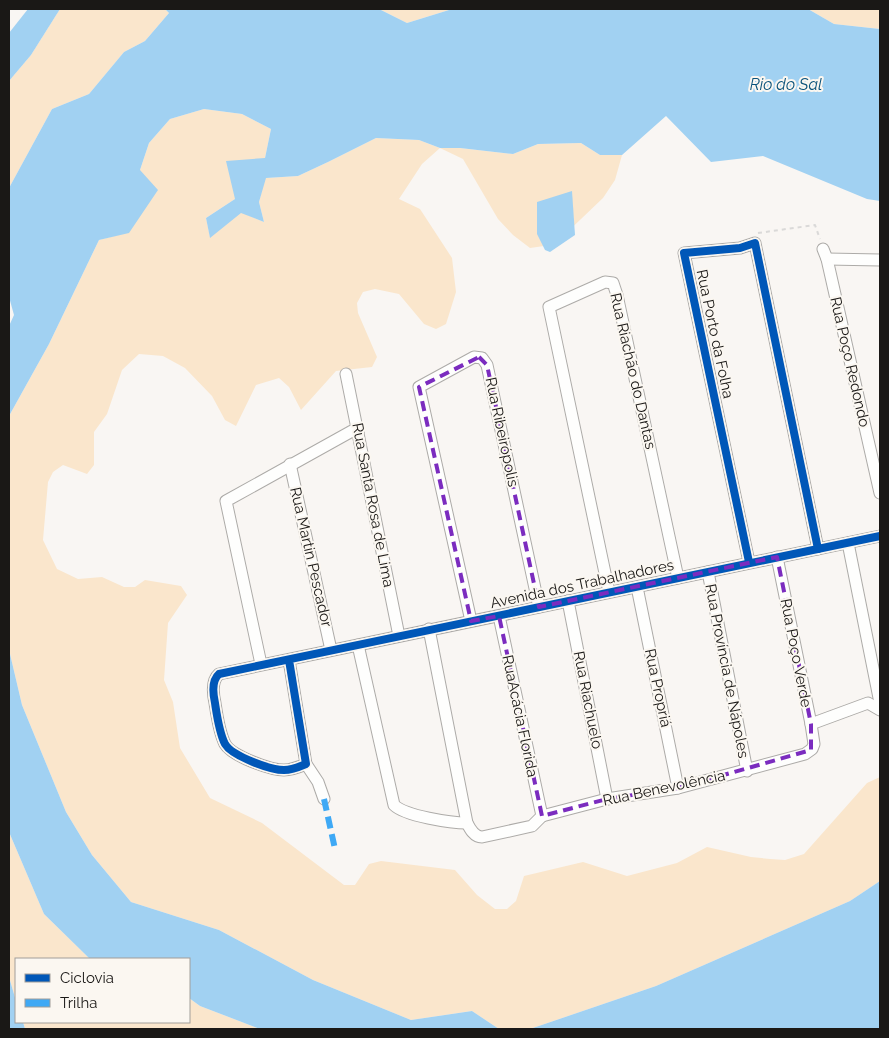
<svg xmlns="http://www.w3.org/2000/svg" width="889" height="1038" viewBox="0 0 889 1038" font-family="Raleway,sans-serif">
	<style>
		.green { fill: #fae6cc }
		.water { fill: #a1d1f2 }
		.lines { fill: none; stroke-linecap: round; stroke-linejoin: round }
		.minor-casing { stroke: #adaba8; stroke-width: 13 }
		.path { stroke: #dad9d8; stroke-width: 2; stroke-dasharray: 4 4; stroke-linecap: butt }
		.minor { stroke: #fefefd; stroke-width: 11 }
		.quiet { stroke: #3fa9f5; stroke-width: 6; stroke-dasharray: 12 6; stroke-linecap: butt }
		.cycleway-casing { stroke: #fbf7f1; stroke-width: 11 }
		.cycleway { stroke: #0057b8; stroke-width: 8 }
		.marked { fill: none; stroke: #7b2cbf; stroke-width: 4; stroke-dasharray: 10 6; stroke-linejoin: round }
		.labels { text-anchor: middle; stroke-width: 4; stroke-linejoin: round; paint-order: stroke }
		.street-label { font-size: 15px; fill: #1a1816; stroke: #fbf7f1 }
		.water-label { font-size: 16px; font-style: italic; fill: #0b537b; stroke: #fbf7f1 }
	</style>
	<rect width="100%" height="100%" fill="#f9f6f3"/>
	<g class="green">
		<path d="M60,9H165L169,13L145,41L124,52L89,94L52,109L9,188V81L31,55Z"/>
		<path d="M379,9H449V10L407,23Z"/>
		<path d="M808,9H880V29L834,24Z"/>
		<path d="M204,109L242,114L271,129L265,158L235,199L206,218L210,237L241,212L264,222L259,202L265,178L298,176L328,162L376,138L419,140L440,148H460L513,154L538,144L581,143L600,155H622L615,180L603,198L559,240L551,245L530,248L513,235L498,219L463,159L440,148L422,164L399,199L420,209L452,258L456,292L446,324L436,329L424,324L399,294L375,289L363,292L357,303L358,313L377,357L372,367L336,371L301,410L289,387L279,378L256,385L236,426L225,420L212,396L185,368L163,356L139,354L122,370L107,414L94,432V465L87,474L63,465L53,472L48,482L43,540L57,569L78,579L102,577L124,587H135L145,580L181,586L187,595L168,623L164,680L173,702L180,748L210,798L262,823L344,885H355L369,864L381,861L455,870L477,895L495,909H507L516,901L524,876L583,862L627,876L677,863L707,847L751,857L770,859L785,860L804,854L867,783L880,777V881L850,901L656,986L530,1029H499L472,1011L411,1020L313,980L219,930L131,902L92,855L66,812L22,705L10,654L9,416L49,344L99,240L129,232L140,170L149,143L170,119Z"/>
		<path d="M9,832L44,914L90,959H16V1001L9,977Z"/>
		<path d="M189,998L200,1006L260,1029H25L23,1022H189Z"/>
	</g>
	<g class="water">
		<path d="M28,9H60L31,55L9,81V33Z"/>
		<path d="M165,9H379L407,23L449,10L808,9L834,24L880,29V201L867,199L763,156L711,162L666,116L622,155H600L581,143L538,144L513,154L460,148H440L419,140L376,138L328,162L298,176L266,178L259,202L264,222L241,213L210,238L206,218L235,199L226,161L265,158L271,129L242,114L204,109L170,119L149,143L140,170L158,190L129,233L99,240L49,344L9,416V326L14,315L9,297V188L52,109L89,94L124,52L145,41L169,13Z"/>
		<path d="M572,191L575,235L550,252L545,250L537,234V202Z"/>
		<path d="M9,622L10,627V654L22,705L66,812L92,855L131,902L219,930L313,980L411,1020L472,1011L499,1029H260L200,1006L189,998V959H90L44,914L9,832Z"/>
		<path d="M880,881V1029H530L656,986L850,901Z"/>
		<path d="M9,977L16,1001V1022H23L25,1029H9Z"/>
	</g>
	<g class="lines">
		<g class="minor-casing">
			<g id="minor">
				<path d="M823,249L827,259L880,493"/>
				<path d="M827,259L880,260"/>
				<path d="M346,374L399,636"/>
				<path d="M290,464L331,650"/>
				<path d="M848,543L880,703"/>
				<path d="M749,562L684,253L740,248L755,243L818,549"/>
				<path d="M708,572L747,771"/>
				<path d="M637,587L678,788"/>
				<path d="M609,592L549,307L605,282L613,283L617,295L678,578"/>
				<path d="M568,601L607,799"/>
				<path d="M499,616L542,816"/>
				<path d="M471,621L419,387L474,357L482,358L487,365L539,607"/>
				<path d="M429,629L467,823C470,829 474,837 482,837L532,826L542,816"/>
				<path d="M358,645L394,805C405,816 451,823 467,823"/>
				<path d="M289,660L306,764C299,767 292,770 284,770C270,770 232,756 225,744C219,732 217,716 215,703C213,694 211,681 219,674L880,536"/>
				<path d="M261,664L226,501L352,431L358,432"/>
				<path d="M811,724L868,703L880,710"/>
				<path d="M306,764L318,782L324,799"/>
				<path d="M542,816L607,799L678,788L805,754L812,749L814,744L811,724L777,557"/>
			</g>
		</g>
		<path class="path" d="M758,233L815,225L820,239"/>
		<use href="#minor" class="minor"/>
		<path class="quiet" d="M324,799L335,849"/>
		<g class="cycleway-casing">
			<g id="cycleway">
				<path d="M749,562L684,253L740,248L755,243L818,549"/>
				<path d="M289,660L306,764C299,767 292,770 284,770C270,770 232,756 225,744C219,732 217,716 215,703C213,694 211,681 219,674L880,536"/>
			</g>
		</g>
		<use href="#cycleway" class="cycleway"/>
	</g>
	<path class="marked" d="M479,357L487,365L539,607L777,557L811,724V750L678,788L607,799L542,816L499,616L471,621L419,387Z"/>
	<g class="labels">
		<g class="street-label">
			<text transform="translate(715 334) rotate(78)" y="5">Rua Porto da Folha</text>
			<text transform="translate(850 362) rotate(77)" y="5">Rua Poço Redondo</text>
			<text transform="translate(633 371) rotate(77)" y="5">Rua Riachão do Dantas</text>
			<text transform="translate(502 432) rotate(78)" y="5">Rua Ribeirópolis</text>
			<text transform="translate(373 505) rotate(79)" y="5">Rua Santa Rosa de Lima</text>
			<text transform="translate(311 557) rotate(77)" y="5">Rua Martin Pescador</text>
			<text transform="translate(582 584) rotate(-12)" y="5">Avenida dos Trabalhadores</text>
			<text transform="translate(796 653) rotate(79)" y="5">Rua Poço Verde</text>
			<text transform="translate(727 671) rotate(79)" y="5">Rua Província de Nápoles</text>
			<text transform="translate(658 688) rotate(78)" y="5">Rua Propriá</text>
			<text transform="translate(588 700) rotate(79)" y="5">Rua Riachuelo</text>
			<text transform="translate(520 716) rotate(78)" y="5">RuaAcácia Florida</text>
			<text transform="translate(664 788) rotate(-12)" y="5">Rua Benevolência</text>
		</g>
		<g class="water-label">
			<text x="786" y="90">Rio do Sal</text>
		</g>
	</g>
	<rect width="889" height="1038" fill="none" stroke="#1a1816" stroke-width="20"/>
	<rect x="15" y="958" width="175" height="65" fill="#fbf7f1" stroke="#a19e99"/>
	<rect x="25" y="974" width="25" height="8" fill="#0057b8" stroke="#a19e99"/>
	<text x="60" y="983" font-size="15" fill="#1a1816">Ciclovia</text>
	<rect x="25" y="999" width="25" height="8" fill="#3fa9f5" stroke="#a19e99"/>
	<text x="60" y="1008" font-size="15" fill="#1a1816">Trilha</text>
</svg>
